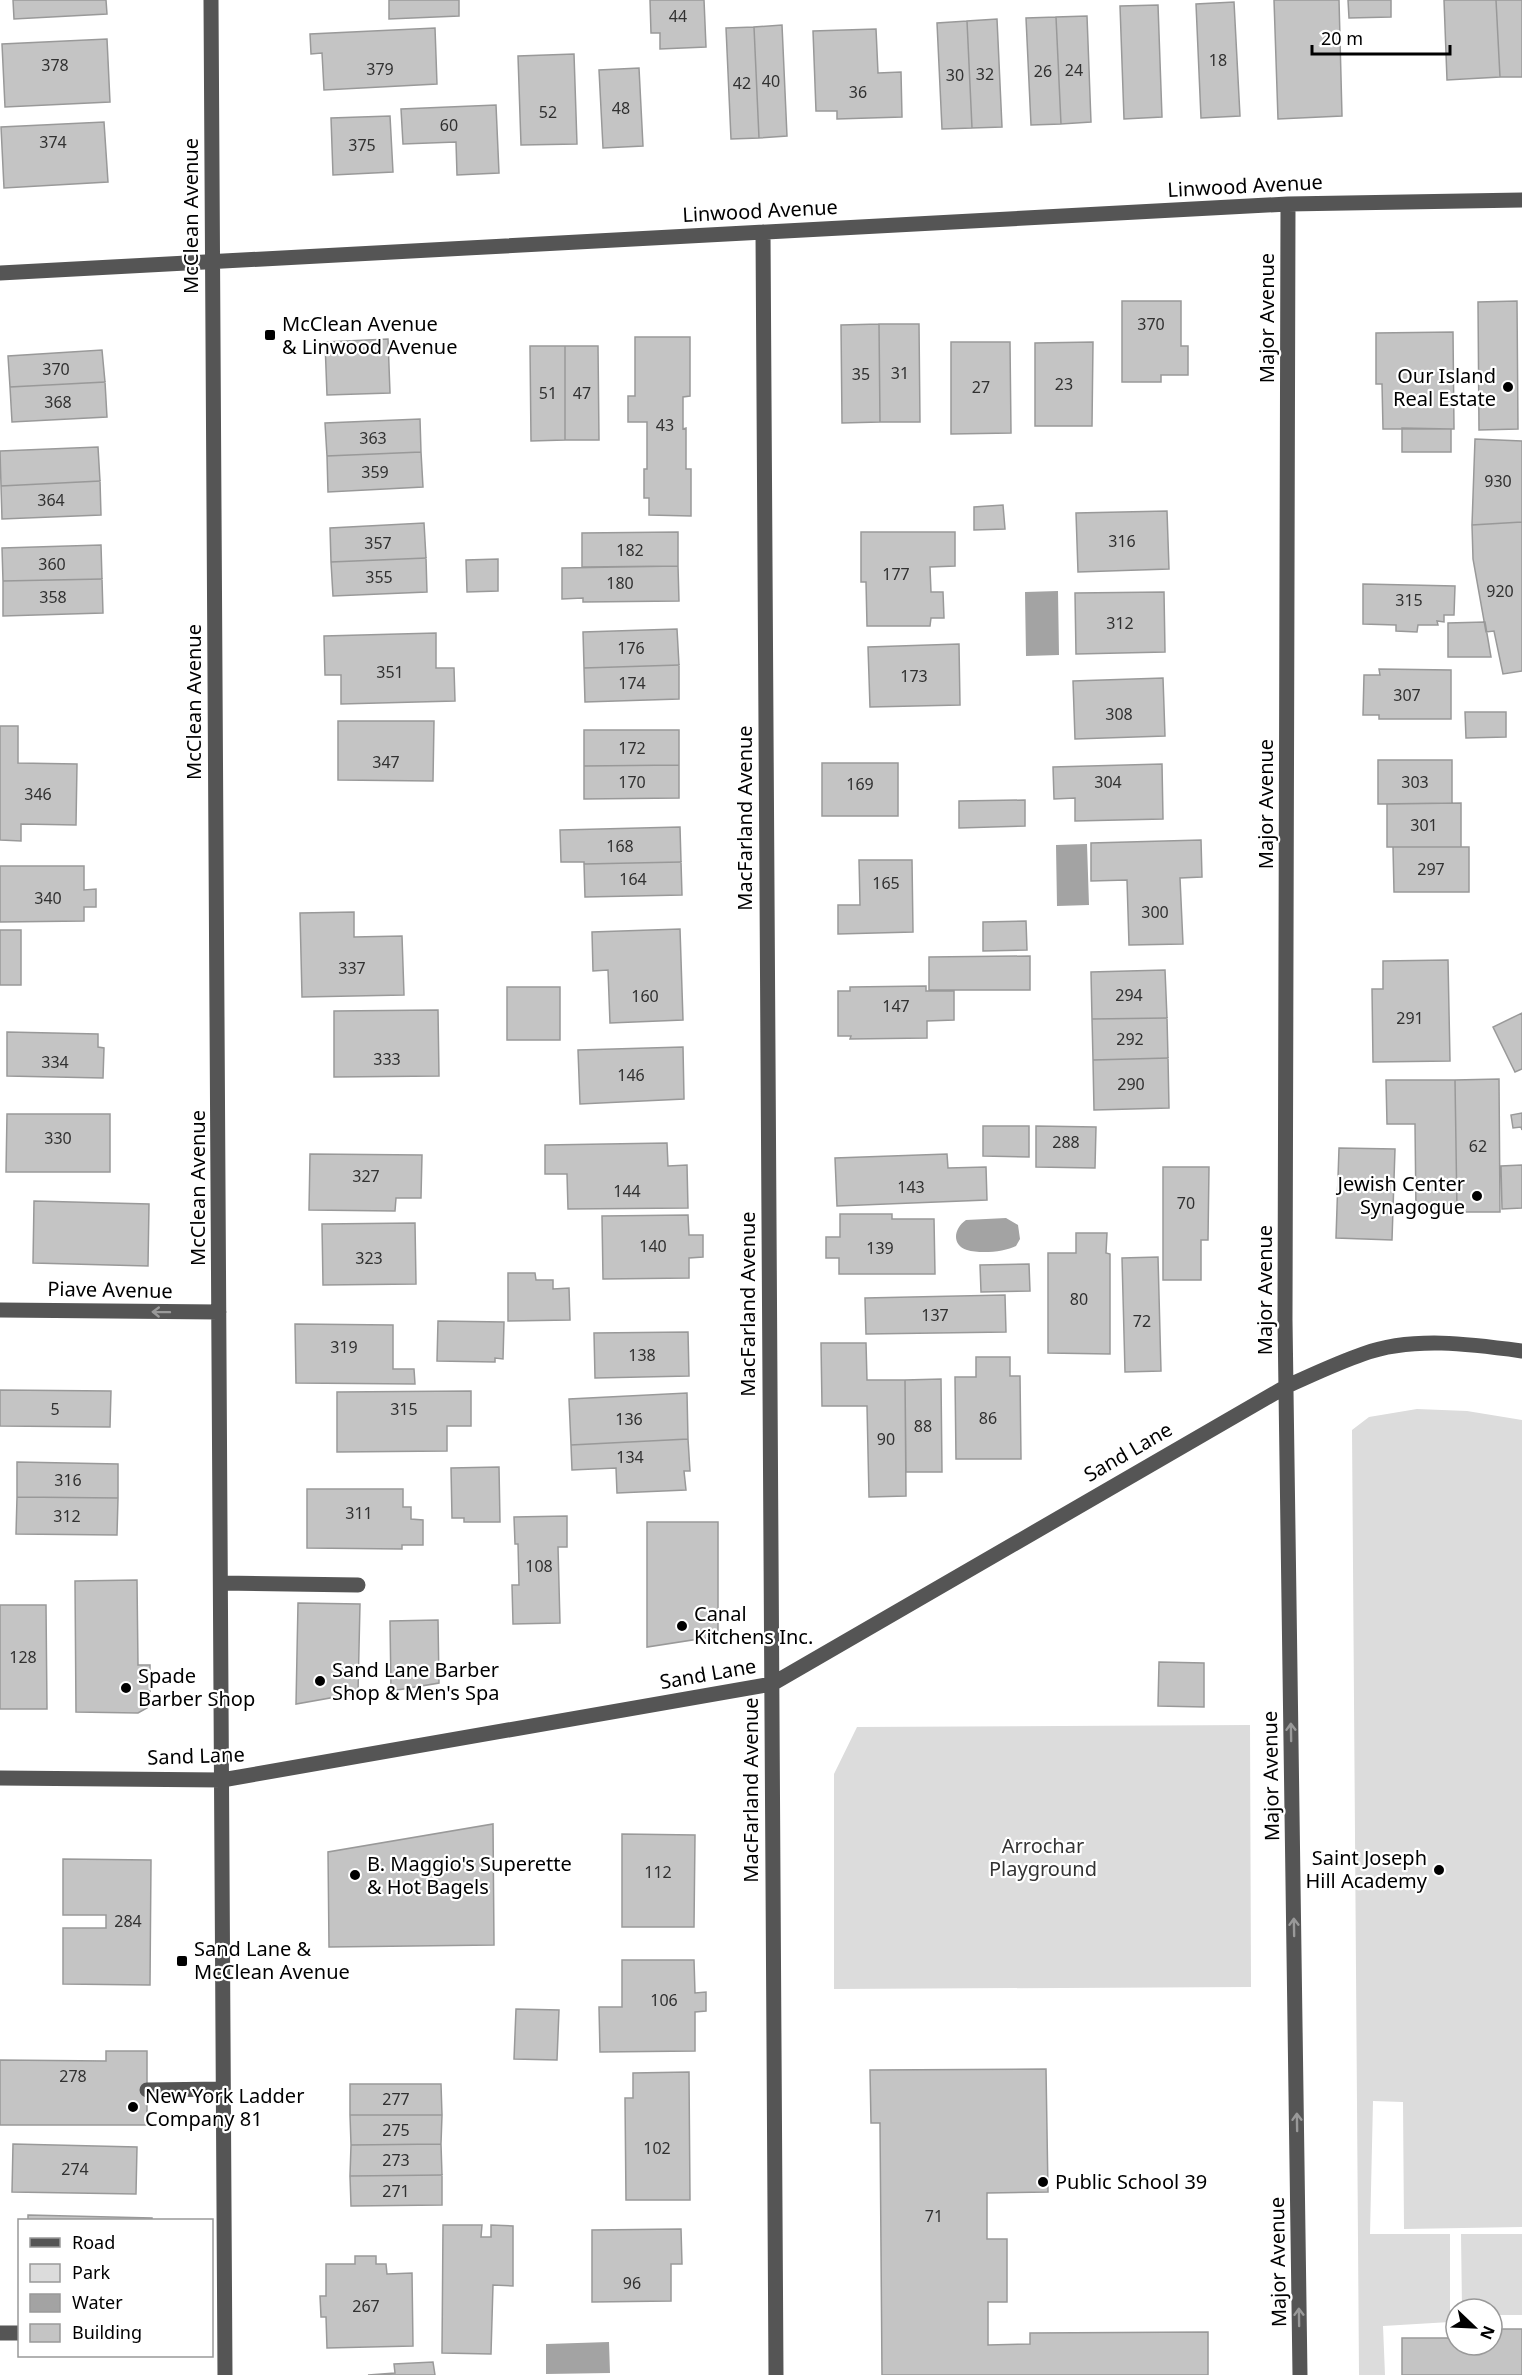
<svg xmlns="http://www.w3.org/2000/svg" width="1522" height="2375" viewBox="0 0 1522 2375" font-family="'Noto Sans',sans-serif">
<rect width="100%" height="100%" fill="#fff"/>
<!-- green -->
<path fill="#dcdcdc" d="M1417,1409L1467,1411L1522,1420V2227L1404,2229L1403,2102L1373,2101L1370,2234H1450V2322L1383,2326L1385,2375H1359L1352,1430L1369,1417Z
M1250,1725L1251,1987L834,1989V1774L857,1727Z
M1461,2234H1522V2315H1492V2309H1462Z"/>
<!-- water -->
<path fill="#a3a3a3" d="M1058,591L1059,655L1026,656L1025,592Z
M1087,844L1089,905L1057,906L1056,845Z
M1006,1218L1018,1225L1020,1239L1016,1246C1005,1252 980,1254 967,1250C951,1245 954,1228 966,1220Z
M609,2342L610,2373L546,2374V2344Z"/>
<!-- building -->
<path fill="#c4c4c4" stroke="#999" stroke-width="1.5" d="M13,0H106L107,14L14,19Z
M389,0H459V16L389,19Z
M650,0H704L706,47L660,49V33H651Z
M1274,0H1339L1342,116L1278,119Z
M1348,0H1391V17L1349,18Z
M1444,0H1496L1500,77L1447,80Z
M1496,0H1522V77H1500Z
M1234,2L1240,116L1201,118L1196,4Z
M1158,5L1162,117L1124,119L1120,6Z
M1087,16L1091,122L1061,124L1056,17Z
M1056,17L1061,124L1031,125L1026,18Z
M997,19L1002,127L972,128L967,21Z
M967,21L972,128L942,129L937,23Z
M782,25L787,136L759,138L754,27Z
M754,27L759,138L731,139L726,28Z
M435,28L437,84L324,90L322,53L311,54L310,34Z
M876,29L878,73L901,72L902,117L837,119V111H816L813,31Z
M107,39L110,102L5,107L2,44Z
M574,54L577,144L521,145L518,56Z
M639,68L643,146L603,148L599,70Z
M496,105L499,173L457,175L456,142L403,144L401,109Z
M390,116L393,172L333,175L331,118Z
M104,122L108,182L4,188L1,127Z
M1122,301H1181V346H1188V375H1161V382H1122Z
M1517,301L1518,429L1479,430L1478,302Z
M879,324H919L920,422H880Z
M879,324L880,422L842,423L841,325Z
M1453,332L1454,429H1383L1382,384H1376V333Z
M635,337H690V396L683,397V429L686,428V469H691V516L649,515V498H644V469H647V422H628V396H635Z
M388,339L390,393L327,395L325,342Z
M951,342H1010L1011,433L951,434Z
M1093,342L1092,426H1035V343Z
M530,346H565V440L531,441Z
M565,346H598L599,440H565Z
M102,350L105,382L10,387L8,356Z
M105,382L107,417L12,422L10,387Z
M420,419L421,452L327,456L325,423Z
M1402,428L1451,429V452H1402Z
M1475,439L1522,441V522L1472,525Z
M98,447L100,481L1,486L0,451Z
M421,452L423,487L328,492L327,456Z
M100,481L101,515L2,519L1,486Z
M1003,505L1005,529L974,530V507Z
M1167,511L1169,569L1078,572L1076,513Z
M1522,522V671L1503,674L1494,631L1486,632L1473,559L1472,525Z
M424,523L426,558L331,562L330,528Z
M678,532V566L582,567V533Z
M861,532H955V566L930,567L931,592H943L944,618H931L930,626H867L866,582H861Z
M101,545L102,579L3,581L2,548Z
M426,558L427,592L333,596L331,562Z
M498,559V591L467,592L466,560Z
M678,566L679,601L583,602V598L562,599V568Z
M102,579L103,613L3,616V581Z
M1363,584L1455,586L1454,615H1444V622L1437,621L1438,625H1418L1417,632L1396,631V625L1363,624Z
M1164,592L1165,652L1076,654L1075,593Z
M1485,622L1491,657H1448V623Z
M677,629L679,665L584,668L583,632Z
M436,633V668H454L455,701L341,704V675H325L324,636Z
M959,644L960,705L870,707L868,647Z
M679,665V699L585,702L584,668Z
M1379,669L1451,670V719H1379V715H1363L1364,675H1380Z
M1163,678L1165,736L1075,739L1073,681Z
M1465,712H1506V737L1466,738Z
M338,721H434L433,781L338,780Z
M0,726H18V763L77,764L76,825L21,824V841L0,840Z
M584,730H679V765L584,766Z
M1378,760H1452V803L1378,804Z
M822,763H898V816H822Z
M1162,764L1163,819L1075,821V798L1054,799L1053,767Z
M679,765V798L584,799V766Z
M1025,800V826L959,828V801Z
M1461,803V847H1387V804Z
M680,827L681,862L584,864V862H561L560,830Z
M1201,840L1202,877L1180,878L1183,944L1129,945L1127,880L1091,881V843Z
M1393,847H1469V892H1394Z
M859,860H912L913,932L838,934V905H860Z
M681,862L682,895L585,897L584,864Z
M0,866H84V890L96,889V907H84V921L0,922Z
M354,912V937L402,936L404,995L302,997L300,913Z
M1026,921L1027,950L983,951V922Z
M680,929L683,1020L610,1023L608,970L593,971L592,932Z
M0,930H21V985H0Z
M1030,956V990H929V957Z
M1448,960L1450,1061L1373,1062L1372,989H1383V961Z
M1165,970L1167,1018L1092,1019L1091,972Z
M926,986V991H954V1020L927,1021V1038L850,1039L851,1036H838V991H850V987Z
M507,987H560V1040H507Z
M438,1010L439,1076L334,1077V1011Z
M1522,1013V1069L1515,1072L1493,1027Z
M1167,1018L1168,1058L1093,1060L1092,1019Z
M7,1032L98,1034V1047L104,1048L103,1078L7,1076Z
M683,1047L684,1099L580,1104L578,1050Z
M1168,1058L1169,1108L1094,1110L1093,1060Z
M1499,1079L1500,1212H1457L1455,1080Z
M1386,1080H1455L1457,1212H1416L1415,1124H1387Z
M1522,1113V1130L1521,1127L1513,1128L1511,1115Z
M7,1114H110V1172H6Z
M983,1126H1029V1157L983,1156Z
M1036,1126L1096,1127L1095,1168L1036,1167Z
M667,1143L668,1166L687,1165L688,1208L568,1209L567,1174H545V1145Z
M1339,1148L1395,1149L1392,1240L1336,1238Z
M310,1154L422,1155L421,1198H396L395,1211L309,1210Z
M947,1154L948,1168L986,1167L987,1200L837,1206L835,1158Z
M1522,1165V1208L1502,1209L1501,1166Z
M1163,1167H1209L1208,1240H1201V1280H1163Z
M34,1201L149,1204L148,1266L33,1263Z
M840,1214H892V1219H934L935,1274H839V1258H826V1237H840Z
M688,1215L689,1235H703V1257L689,1258V1278L603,1279L602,1216Z
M415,1223L416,1284L323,1285L322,1224Z
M1076,1233H1107L1106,1253L1110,1254V1354L1048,1353V1253H1076Z
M1158,1257L1161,1371L1125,1372L1122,1258Z
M1029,1264L1030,1291L981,1292L980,1265Z
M508,1273H535L536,1280H553V1289L569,1288L570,1320L508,1321Z
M1005,1295L1006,1332L866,1334L865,1298Z
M438,1321L504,1322L503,1359L495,1358V1362L437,1361Z
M295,1324L393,1325V1369H414L415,1384L296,1383Z
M688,1332L689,1376L595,1378L594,1333Z
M821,1343H866L867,1380H905L906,1496L869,1497L867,1406H822Z
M976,1357H1010V1376H1020L1021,1459H956L955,1377H976Z
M941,1379L942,1472H906L905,1380Z
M0,1390L111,1391L110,1427L0,1426Z
M471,1391V1426H447V1451L337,1452V1392Z
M687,1393L688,1439L571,1445L569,1399Z
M688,1439L690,1471H684L686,1490L617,1493L616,1468L572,1470L571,1445Z
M17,1462L118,1464V1498L17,1497Z
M499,1467L500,1522H464V1518H452L451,1468Z
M307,1489H403V1507H411V1519L423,1520V1545H402V1549L307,1548Z
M17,1497L118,1498L117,1535L16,1534Z
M567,1516V1547H558L560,1623L513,1624L512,1585H519L518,1544H515L514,1517Z
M647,1522H718V1636L647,1647Z
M137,1580L138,1665H150V1702L147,1708L138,1713L76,1712L75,1581Z
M298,1603L360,1604L358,1693L296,1704Z
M0,1605H46L47,1709H0Z
M438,1620L439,1683L391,1691L390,1621Z
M1159,1662L1204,1663V1707L1158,1706Z
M493,1824L494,1945L329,1947L328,1852Z
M622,1834L695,1835L694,1927H622Z
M63,1859L151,1860L150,1985L63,1984V1928H106V1915H63Z
M622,1960H694L695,1993L706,1992V2011L695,2012V2051L600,2052L599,2007H622Z
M516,2009L559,2010L557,2060L514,2059Z
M106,2051H147V2125H0V2060L106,2061Z
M1046,2069L1048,2192L987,2193V2239H1007V2302H988V2345L1030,2344V2333L1208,2332V2375H882L880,2123H871L870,2070Z
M689,2072L690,2200H626L625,2098H633V2073Z
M350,2084H441L442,2115H350Z
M350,2115H442L441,2144L351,2145Z
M13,2144L137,2147L136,2194L12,2192Z
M441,2144L442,2175L350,2176L351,2145Z
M442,2175V2205L351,2206L350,2176Z
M28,2215L152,2218V2220H28Z
M443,2225H482L481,2237H491V2225L513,2226V2286L493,2285L491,2354L442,2353Z
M681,2229L682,2264H671V2301L592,2302V2230Z
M355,2256H376V2264H386L387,2274L412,2273L413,2346L327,2348L326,2317H321L320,2296H326V2264H355Z
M1492,2329H1522V2375H1402V2338H1456V2345H1492Z
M433,2362L435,2375H368L395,2373L394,2364Z"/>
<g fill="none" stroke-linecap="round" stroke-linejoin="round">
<!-- minor -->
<path stroke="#555" stroke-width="15" d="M211,0L225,2375
M1288,204L1285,1320L1300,2375
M763,232L776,2375
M0,273L1288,204L1522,200
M0,1310L219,1312
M221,1583L358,1585
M0,1778L222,1780L772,1684L1287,1386C1312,1375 1337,1363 1363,1354C1412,1336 1471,1344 1522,1351
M147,2090L223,2089
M0,2333H20"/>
</g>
<!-- one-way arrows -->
<defs><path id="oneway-shaft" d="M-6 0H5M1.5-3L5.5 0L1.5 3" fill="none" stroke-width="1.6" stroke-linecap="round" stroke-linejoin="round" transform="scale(1.5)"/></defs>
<g stroke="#999">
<use href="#oneway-shaft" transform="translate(161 1312) rotate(-179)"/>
<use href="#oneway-shaft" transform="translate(1291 1732) rotate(-91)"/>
<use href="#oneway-shaft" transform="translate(1294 1927) rotate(-91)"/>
<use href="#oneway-shaft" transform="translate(1297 2122) rotate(-91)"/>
<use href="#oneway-shaft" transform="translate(1299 2317) rotate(-91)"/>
</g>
<!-- markers -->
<g fill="#000" stroke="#fff" stroke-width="2">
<rect x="264" y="329" width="12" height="12" rx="3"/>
<circle cx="1508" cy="387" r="6"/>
<circle cx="1477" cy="1196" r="6"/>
<circle cx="682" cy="1626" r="6"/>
<circle cx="320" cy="1681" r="6"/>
<circle cx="126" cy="1688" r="6"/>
<circle cx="1439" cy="1870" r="6"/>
<circle cx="355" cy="1875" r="6"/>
<rect x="176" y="1955" width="12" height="12" rx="3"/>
<circle cx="133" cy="2107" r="6"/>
<circle cx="1043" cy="2182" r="6"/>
</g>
<g text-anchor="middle" stroke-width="4.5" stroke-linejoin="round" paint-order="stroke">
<!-- number labels -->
<g font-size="16" fill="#313131">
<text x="678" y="22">44</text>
<text x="1218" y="66">18</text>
<text x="55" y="71">378</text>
<text x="380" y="75">379</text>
<text x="1074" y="76">24</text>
<text x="1043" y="77">26</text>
<text x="985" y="80">32</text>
<text x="955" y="81">30</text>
<text x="771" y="87">40</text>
<text x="742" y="89">42</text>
<text x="858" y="98">36</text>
<text x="621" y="114">48</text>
<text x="548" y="118">52</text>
<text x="449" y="131">60</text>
<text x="53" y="148">374</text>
<text x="362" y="151">375</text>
<text x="1151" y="330">370</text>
<text x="56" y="375">370</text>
<text x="900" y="379">31</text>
<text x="861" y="380">35</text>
<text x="1064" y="390">23</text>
<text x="981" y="393">27</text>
<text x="548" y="399">51</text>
<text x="582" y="399">47</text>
<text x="58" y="408">368</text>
<text x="665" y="431">43</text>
<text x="373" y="444">363</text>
<text x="375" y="478">359</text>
<text x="1498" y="487">930</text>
<text x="51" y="506">364</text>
<text x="1122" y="547">316</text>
<text x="378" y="549">357</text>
<text x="630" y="556">182</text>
<text x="52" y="570">360</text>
<text x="896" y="580">177</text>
<text x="379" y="583">355</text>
<text x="620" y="589">180</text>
<text x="1500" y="597">920</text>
<text x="53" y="603">358</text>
<text x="1409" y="606">315</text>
<text x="1120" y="629">312</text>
<text x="631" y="654">176</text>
<text x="390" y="678">351</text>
<text x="914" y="682">173</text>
<text x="632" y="689">174</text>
<text x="1407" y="701">307</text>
<text x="1119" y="720">308</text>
<text x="632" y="754">172</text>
<text x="386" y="768">347</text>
<text x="632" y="788">170</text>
<text x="1108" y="788">304</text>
<text x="1415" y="788">303</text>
<text x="860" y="790">169</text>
<text x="38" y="800">346</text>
<text x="1424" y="831">301</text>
<text x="620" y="852">168</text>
<text x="1431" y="875">297</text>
<text x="633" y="885">164</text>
<text x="886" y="889">165</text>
<text x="48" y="904">340</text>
<text x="1155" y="918">300</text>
<text x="352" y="974">337</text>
<text x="1129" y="1001">294</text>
<text x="645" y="1002">160</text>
<text x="896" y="1012">147</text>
<text x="1410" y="1024">291</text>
<text x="1130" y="1045">292</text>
<text x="387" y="1065">333</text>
<text x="55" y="1068">334</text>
<text x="631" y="1081">146</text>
<text x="1131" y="1090">290</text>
<text x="58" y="1144">330</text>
<text x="1066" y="1148">288</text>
<text x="1478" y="1152">62</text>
<text x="366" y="1182">327</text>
<text x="911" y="1193">143</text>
<text x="627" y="1197">144</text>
<text x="1186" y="1209">70</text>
<text x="653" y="1252">140</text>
<text x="880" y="1254">139</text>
<text x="369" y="1264">323</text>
<text x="1079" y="1305">80</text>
<text x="935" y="1321">137</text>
<text x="1142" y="1327">72</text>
<text x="344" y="1353">319</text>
<text x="642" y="1361">138</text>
<text x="55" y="1415">5</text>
<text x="404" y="1415">315</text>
<text x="988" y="1424">86</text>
<text x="629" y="1425">136</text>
<text x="923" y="1432">88</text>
<text x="886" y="1445">90</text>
<text x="630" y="1463">134</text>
<text x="68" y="1486">316</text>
<text x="359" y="1519">311</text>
<text x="67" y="1522">312</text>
<text x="539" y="1572">108</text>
<text x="23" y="1663">128</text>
<text x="658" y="1878">112</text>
<text x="128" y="1927">284</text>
<text x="664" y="2006">106</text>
<text x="73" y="2082">278</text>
<text x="396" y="2105">277</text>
<text x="396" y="2136">275</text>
<text x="657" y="2154">102</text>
<text x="396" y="2166">273</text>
<text x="75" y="2175">274</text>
<text x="396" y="2197">271</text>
<text x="934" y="2222">71</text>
<text x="632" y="2289">96</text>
<text x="366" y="2312">267</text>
</g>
<!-- street labels -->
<g font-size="20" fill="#000" stroke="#fff">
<text transform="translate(1245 186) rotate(-3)" y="7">Linwood Avenue</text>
<text transform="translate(760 211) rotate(-3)" y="7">Linwood Avenue</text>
<text transform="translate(191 216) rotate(-90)" y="7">McClean Avenue</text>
<text transform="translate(1267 318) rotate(-90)" y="7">Major Avenue</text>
<text transform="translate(194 702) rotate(-90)" y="7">McClean Avenue</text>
<text transform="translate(1266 804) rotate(-90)" y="7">Major Avenue</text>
<text transform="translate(745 818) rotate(-90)" y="7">MacFarland Avenue</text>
<text transform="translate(198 1188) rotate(-90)" y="7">McClean Avenue</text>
<text transform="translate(110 1290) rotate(1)" y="7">Piave Avenue</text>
<text transform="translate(1265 1290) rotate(-90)" y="7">Major Avenue</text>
<text transform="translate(748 1304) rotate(-90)" y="7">MacFarland Avenue</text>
<text transform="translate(1128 1452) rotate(-30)" y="7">Sand Lane</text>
<text transform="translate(708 1674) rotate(-10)" y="7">Sand Lane</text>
<text transform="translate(196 1756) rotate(-2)" y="7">Sand Lane</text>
<text transform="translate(1271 1776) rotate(-91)" y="7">Major Avenue</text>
<text transform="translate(751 1790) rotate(-90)" y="7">MacFarland Avenue</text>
<text transform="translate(1278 2262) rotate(-91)" y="7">Major Avenue</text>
</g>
<!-- poi labels -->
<g font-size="20" fill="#000" stroke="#fff" text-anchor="start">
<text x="282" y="331">McClean Avenue<tspan x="282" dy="23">&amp; Linwood Avenue</tspan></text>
<text x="1496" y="383" text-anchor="end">Our Island<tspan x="1496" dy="23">Real Estate</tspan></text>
<text x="1465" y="1191" text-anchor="end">Jewish Center<tspan x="1465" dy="23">Synagogue</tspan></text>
<text x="694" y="1621">Canal<tspan x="694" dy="23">Kitchens Inc.</tspan></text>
<text x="332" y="1677">Sand Lane Barber<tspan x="332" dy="23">Shop &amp; Men's Spa</tspan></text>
<text x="138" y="1683">Spade<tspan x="138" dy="23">Barber Shop</tspan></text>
<text x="1427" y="1865" text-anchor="end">Saint Joseph<tspan x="1427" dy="23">Hill Academy</tspan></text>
<text x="367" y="1871">B. Maggio's Superette<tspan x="367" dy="23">&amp; Hot Bagels</tspan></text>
<text x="194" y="1956">Sand Lane &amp;<tspan x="194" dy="23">McClean Avenue</tspan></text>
<text x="145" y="2103">New York Ladder<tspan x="145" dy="23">Company 81</tspan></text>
<text x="1055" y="2189">Public School 39</text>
</g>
<!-- park labels -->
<g font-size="20" fill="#333" stroke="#fff">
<text x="1043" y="1853">Arrochar<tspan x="1043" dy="23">Playground</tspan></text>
</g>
</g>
<!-- legend -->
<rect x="18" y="2219" width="195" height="138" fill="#ffffff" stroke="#999999" stroke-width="1.5"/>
<rect x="30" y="2238" width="30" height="9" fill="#555555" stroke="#999999" stroke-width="1.5"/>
<text x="72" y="2249" font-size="18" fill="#000000">Road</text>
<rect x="30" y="2264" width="30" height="18" fill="#dcdcdc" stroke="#999999" stroke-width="1.5"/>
<text x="72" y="2279" font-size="18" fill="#000000">Park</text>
<rect x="30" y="2294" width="30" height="18" fill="#a3a3a3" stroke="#999999" stroke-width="1.5"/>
<text x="72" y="2309" font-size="18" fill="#000000">Water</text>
<rect x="30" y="2324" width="30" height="18" fill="#c4c4c4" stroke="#999999" stroke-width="1.5"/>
<text x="72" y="2339" font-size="18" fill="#000000">Building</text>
<!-- north arrow -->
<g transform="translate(1474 2327) rotate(113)"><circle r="28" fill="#ffffff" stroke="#999999" stroke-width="1.5"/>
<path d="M0-4.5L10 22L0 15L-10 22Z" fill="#000000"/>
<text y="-9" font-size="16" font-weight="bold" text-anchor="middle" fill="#000000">N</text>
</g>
<!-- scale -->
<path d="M1312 45v9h138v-9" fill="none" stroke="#000000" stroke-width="3"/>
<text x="1321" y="45" font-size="18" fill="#000000" stroke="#ffffff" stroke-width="4.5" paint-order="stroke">20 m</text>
</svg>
